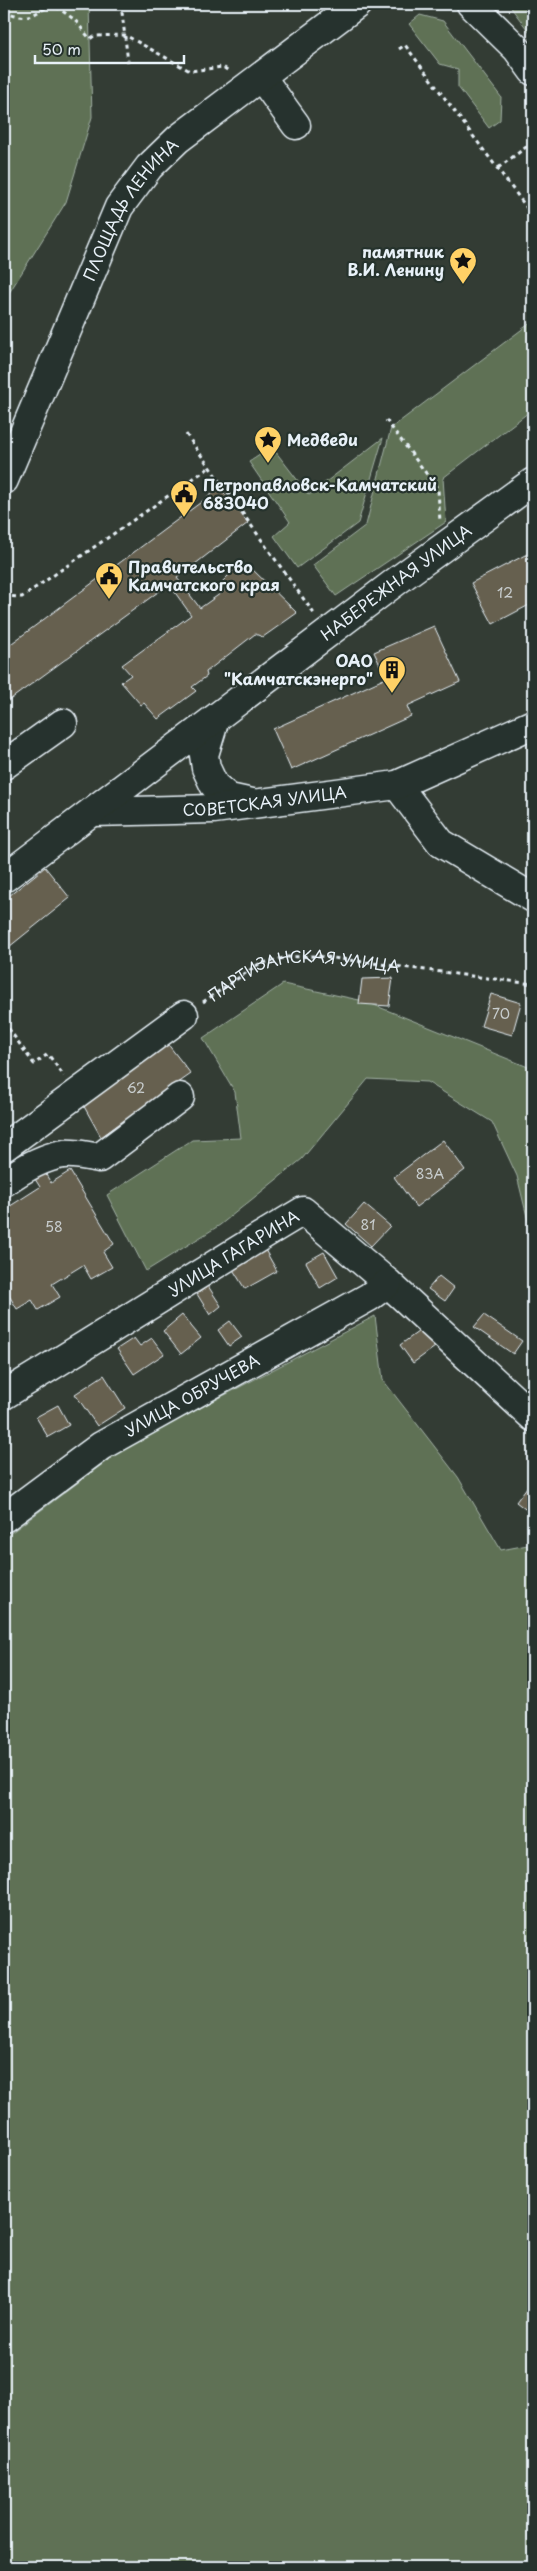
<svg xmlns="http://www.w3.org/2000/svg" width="537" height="2571" viewBox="0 0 537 2571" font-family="'Playpen Sans',sans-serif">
<rect width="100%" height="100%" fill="#333c34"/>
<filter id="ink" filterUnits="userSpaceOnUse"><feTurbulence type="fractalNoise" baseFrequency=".02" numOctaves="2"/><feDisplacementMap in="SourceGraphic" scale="10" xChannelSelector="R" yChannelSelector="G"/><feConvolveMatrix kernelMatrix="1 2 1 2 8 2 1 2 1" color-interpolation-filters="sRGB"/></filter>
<g filter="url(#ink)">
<!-- green -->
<path fill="#5e7154" stroke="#a3b1a6" d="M4,4H89L92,117L66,202L4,301Z
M510,4H533V37L512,9Z
M420,15L443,21L501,97L500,120L489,128L458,87V69L440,64L409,24Z
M533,321V409L443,478L446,522L336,596L313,565L366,525L391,428Z
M383,438L358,523L297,568L274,536L290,522L249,462L272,447L309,495Z
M283,984L364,1001L533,1069V1241L517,1176L492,1122L427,1082L368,1079L302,1159L220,1225L146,1271L107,1195L192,1140L241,1138L235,1092L203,1038Z
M375,1316L383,1380L458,1477L501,1550L533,1544V2567H4V1538L124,1448Z"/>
<!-- building -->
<path fill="#66604f" stroke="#e8f1f8" d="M220,488L248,523L177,578L200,608L224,591L223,581L233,571L249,566L297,613L263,637L255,634L206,672L207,676L192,687L196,691L158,719L144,703L141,705L121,682L131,675L122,665L191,615L169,584L4,704V649Z
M533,551V603L493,624L471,583Z
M434,626L460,682L407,706L411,716L291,770L273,729L386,678L374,652Z
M45,867L70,898L4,951V900Z
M393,978L389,1006L359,1004L362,979Z
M491,994L521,1003L512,1035L481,1026Z
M167,1043L191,1074L101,1137L81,1101Z
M443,1140L465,1170L416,1207L394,1177Z
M40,1165L51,1183L70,1171L114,1244L103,1252L112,1267L91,1279L83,1265L52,1284L60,1297L38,1310L32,1300L17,1309L4,1287V1210L40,1187L30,1171Z
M364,1204L390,1226L371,1246L346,1224Z
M264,1248L277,1271L245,1289L232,1268Z
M324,1252L338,1277L320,1288L306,1262Z
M439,1276L454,1288L445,1301L428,1289Z
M208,1286L221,1306L210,1315L197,1294Z
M182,1315L201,1338L181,1354L163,1331Z
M484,1315L522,1341L513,1354L474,1327Z
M230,1321L242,1337L229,1346L218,1330Z
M422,1329L435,1347L413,1363L400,1345Z
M134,1338L140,1346L152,1338L164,1354L134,1374L117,1349Z
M104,1375L125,1408L97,1426L75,1394Z
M58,1405L69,1425L48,1437L36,1417Z
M533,1479V1515L516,1502Z"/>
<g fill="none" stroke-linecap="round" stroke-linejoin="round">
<defs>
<g id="minor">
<path d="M262,78L296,125"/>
<path d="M215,719L204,755L206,768L214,785L229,798L252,803"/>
<path d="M4,765L63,723"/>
<path d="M397,785L441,843L533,898"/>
<path id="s2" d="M93,812L214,809L397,785L533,724"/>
<path d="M4,1147L184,1015"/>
<path d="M4,1182C21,1170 42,1157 64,1154C75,1153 88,1156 99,1158L180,1097"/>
<path id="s3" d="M4,1395C104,1335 202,1271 303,1211L388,1283L533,1417"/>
<path id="s4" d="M4,1518L101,1446L369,1297L388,1283"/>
</g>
<g id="major">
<path d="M471,4L517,49L533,71"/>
<path id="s5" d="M4,480L119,207L149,167L178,139L357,4"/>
<path id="s6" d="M4,878L398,580L533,482"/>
</g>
</defs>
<!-- minor casing -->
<use href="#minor" stroke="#e8f1f8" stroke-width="31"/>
<!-- major casing -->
<use href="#major" stroke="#e8f1f8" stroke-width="31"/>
<!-- path -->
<g stroke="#e8f1f8" stroke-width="3" stroke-dasharray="4 4" stroke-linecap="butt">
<path d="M121,4L128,62"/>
<path d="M4,11C34,23 29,13 54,5L75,20L90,39L94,36L125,35L190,71L223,67L230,72"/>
<path d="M399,49L405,45L533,216"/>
<path d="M498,168L533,142"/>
<path d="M386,420L438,489L440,522"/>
<path d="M186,434L315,615"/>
<path d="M4,596L22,597L210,467"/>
<path id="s1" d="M203,1002L259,964L288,957L318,956L533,984"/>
<path d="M4,1022L34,1064L48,1054L64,1076"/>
</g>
<!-- minor -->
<use href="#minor" stroke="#26332d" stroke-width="28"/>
<!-- major -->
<use href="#major" stroke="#26332d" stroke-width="28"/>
</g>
</g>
<!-- icons -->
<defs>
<symbol id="sight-pin" viewBox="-11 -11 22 30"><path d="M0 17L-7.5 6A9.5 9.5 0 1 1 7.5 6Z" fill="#ffd166" stroke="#26332d"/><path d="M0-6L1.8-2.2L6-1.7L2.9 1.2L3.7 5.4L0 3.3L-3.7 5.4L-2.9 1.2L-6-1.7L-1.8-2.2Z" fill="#111"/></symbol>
<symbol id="civic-pin" viewBox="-11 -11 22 30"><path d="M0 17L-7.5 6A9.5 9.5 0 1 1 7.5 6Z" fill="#ffd166" stroke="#26332d"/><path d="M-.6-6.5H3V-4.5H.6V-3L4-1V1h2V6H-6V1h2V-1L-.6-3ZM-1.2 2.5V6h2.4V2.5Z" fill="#111"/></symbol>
<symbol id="building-pin" viewBox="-11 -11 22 30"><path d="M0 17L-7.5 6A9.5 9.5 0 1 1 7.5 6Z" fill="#ffd166" stroke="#26332d"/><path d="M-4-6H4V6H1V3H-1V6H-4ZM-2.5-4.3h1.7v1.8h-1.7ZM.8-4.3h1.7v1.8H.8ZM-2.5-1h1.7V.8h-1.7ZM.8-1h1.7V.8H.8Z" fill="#111"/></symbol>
</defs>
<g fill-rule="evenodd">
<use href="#sight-pin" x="447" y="245" width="32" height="43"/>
<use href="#sight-pin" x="252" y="424" width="32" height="43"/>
<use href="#civic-pin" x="168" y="478" width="32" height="43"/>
<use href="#civic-pin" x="93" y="560" width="32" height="43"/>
<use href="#building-pin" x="376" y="654" width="32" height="43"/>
</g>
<g text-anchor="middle" stroke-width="4.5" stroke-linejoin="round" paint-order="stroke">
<!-- number labels -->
<g font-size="14" fill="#c8cdce">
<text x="505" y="598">12</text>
<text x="501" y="1019">70</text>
<text x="136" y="1093">62</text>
<text x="430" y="1179">83А</text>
<text x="368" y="1230">81</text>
<text x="54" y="1232">58</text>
</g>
<!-- street labels -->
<g font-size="16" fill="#e8f1f8" stroke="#26332d">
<text dy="6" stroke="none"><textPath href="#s5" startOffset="300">ПЛОЩАДЬ ЛЕНИНА</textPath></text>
<text dy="6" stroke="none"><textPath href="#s6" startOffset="491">НАБЕРЕЖНАЯ УЛИЦА</textPath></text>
<text dy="6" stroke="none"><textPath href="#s2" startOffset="172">СОВЕТСКАЯ УЛИЦА</textPath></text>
<text dy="6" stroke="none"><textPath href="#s1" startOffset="109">ПАРТИЗАНСКАЯ УЛИЦА</textPath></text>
<text dy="6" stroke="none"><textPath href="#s3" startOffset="270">УЛИЦА ГАГАРИНА</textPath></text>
<text dy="6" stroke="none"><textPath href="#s4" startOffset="225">УЛИЦА ОБРУЧЕВА</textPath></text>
</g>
<!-- poi labels -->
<g font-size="16" font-weight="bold" fill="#e8f1f8" stroke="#26332d" text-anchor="start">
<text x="444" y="258" text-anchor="end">памятник<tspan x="444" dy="18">В.И. Ленину</tspan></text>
<text x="287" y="446">Медведи</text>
<text x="203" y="491">Петропавловск-Камчатский<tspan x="203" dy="18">683040</tspan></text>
<text x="128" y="573">Правительство<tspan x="128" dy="18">Камчатского края</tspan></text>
<text x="373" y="667" text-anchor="end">ОАО<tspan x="373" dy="18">"Камчатскэнерго"</tspan></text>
</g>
</g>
<!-- margin -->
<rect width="537" height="2571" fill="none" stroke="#26332d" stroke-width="20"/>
<rect x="10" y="10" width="517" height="2551" fill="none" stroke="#e8f1f8" stroke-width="2" filter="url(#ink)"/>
<!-- scale -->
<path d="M35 55v8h149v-8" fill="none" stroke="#e8f1f8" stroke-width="2.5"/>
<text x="42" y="55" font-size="15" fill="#e8f1f8" stroke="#26332d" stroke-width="4" paint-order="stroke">50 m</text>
</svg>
